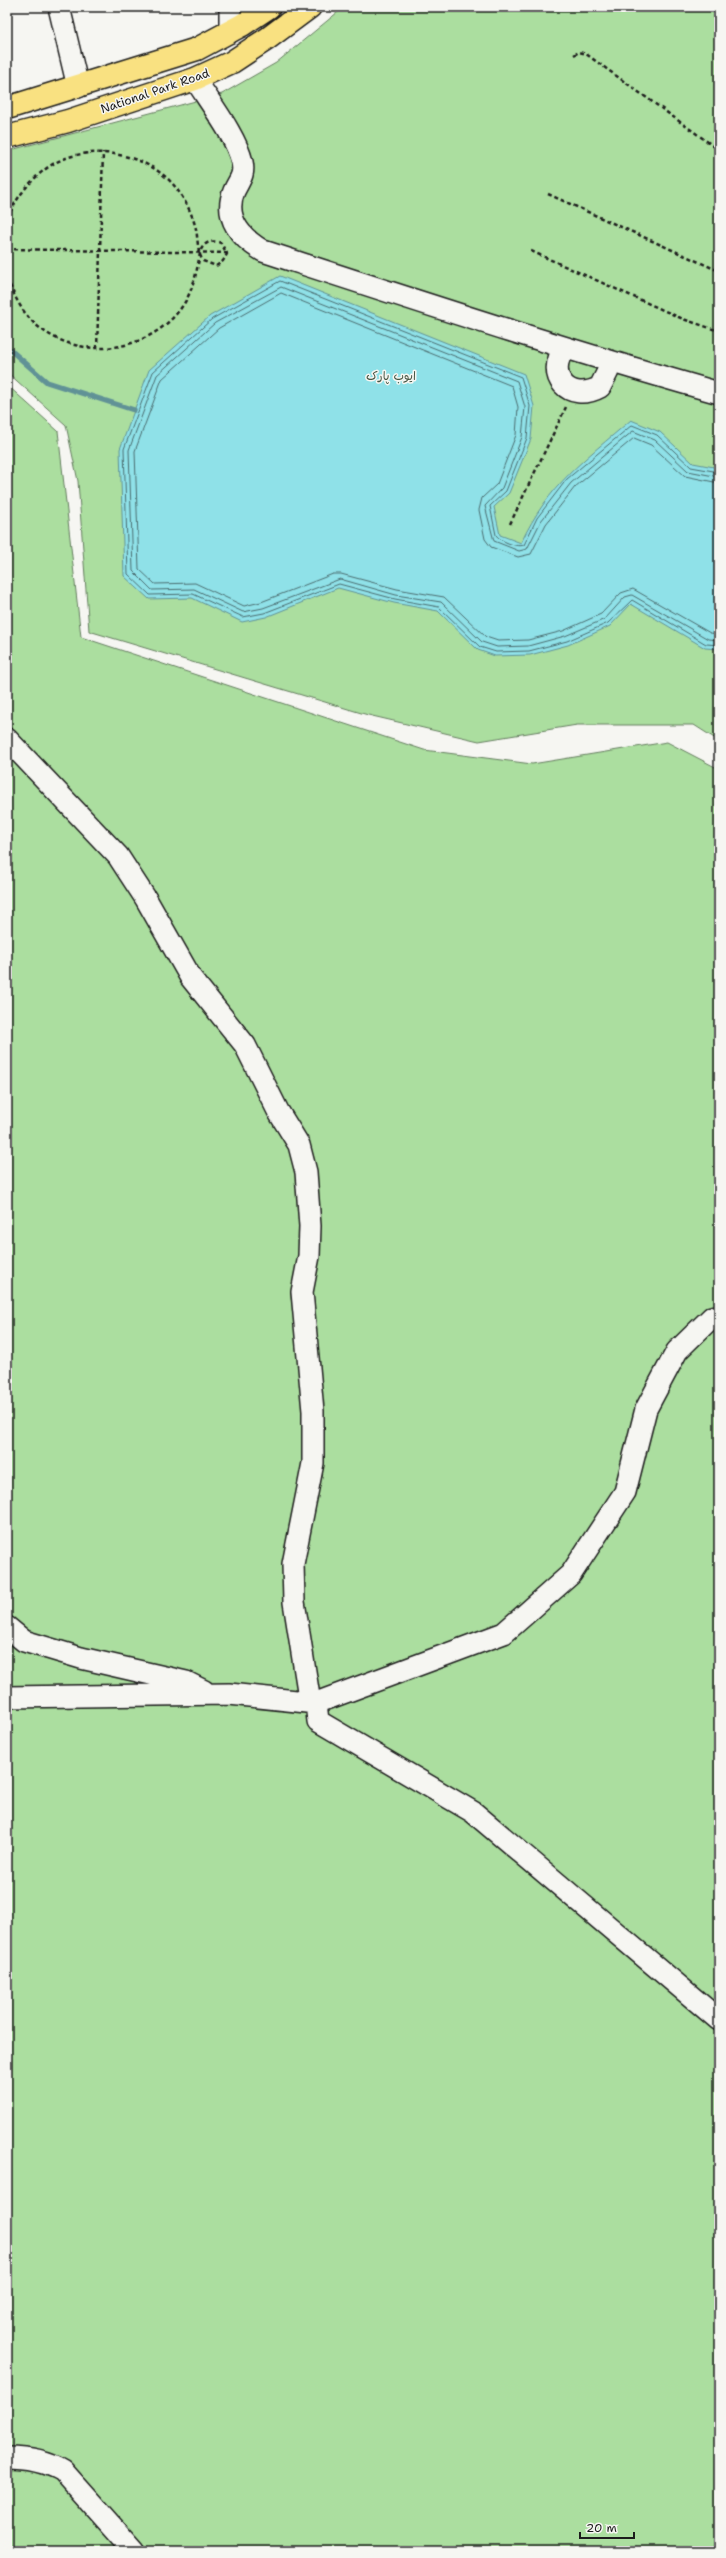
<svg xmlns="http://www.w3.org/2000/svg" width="726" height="2558" viewBox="0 0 726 2558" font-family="'Shantell Sans','Playpen Sans Arabic',sans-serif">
<rect width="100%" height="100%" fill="#f6f6f2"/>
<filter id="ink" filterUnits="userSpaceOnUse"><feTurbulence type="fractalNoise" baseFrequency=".025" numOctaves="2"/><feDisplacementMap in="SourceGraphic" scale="8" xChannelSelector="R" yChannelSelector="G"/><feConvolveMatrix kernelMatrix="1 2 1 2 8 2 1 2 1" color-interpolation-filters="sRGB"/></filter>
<g filter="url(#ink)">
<!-- green -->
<path fill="#abde9f" stroke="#647d5e" d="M344,7H719V741L694,725H577L479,741L368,715L89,631L78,481L66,425L7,372V151L222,94L276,63Z
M7,385L58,431L81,637L424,750L532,764L667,742L719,769V2551H7Z"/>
<!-- water -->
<path fill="#8fe1e8" stroke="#619296" d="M280,276L524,374L534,406L531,439L509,493L494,507L500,535L521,543C548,485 584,460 631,420L660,432L693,463L719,468V649L705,648L631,604L610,626L568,645L530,655L495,656L478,650L438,611L394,603L338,588L266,617L242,622L192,598L149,599L124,576L120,449L149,370L210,316Z"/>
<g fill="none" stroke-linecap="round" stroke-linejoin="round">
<!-- shore -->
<path stroke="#4a6b6e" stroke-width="1" d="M719,472L691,467L657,435L632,425L567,479L537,518L524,545C517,548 500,541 496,535L490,506L506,491L527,438L530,406L521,377L280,281L212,319L153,372L124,449L128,574L150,595L193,594L243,617L264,613L339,584L395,599L439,607L480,647L496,652L529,651L567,641L608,623L632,600L706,644L719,645
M719,477L688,471L655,440L633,431L571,483L541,521L527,549L519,551L494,541L485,506L502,488L522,437L525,407L517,381L281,287L215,323L157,375L129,450L133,571L152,590L194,589L243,612L263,608L340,579L396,595L441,602L482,642L497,647L528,646L565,636L605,619L625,597L632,595L708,639L719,640
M719,483L685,476L651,445L634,438L575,487L546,524L531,554L518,557L491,547L485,539L479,510L482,498L497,484L516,435L518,407L512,386L281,293L219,328L162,379L135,451L139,569L155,584L195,583L244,606L261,602L333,574H341L397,589L444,597L486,637L498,641L528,640L563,631L601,614L621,593L633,589L710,633L719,634"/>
<!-- stream -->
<path stroke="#619296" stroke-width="5.5" d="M7,347L47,382L134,410"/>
<defs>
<path id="minor" d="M59,7L78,87
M230,32V7
M195,79C210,103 236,136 242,162C245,175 239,180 234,191C223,218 241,238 263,251C414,300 566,350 719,393
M565,348C544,375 569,404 600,387L608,371V361
M7,739L118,856L146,899L191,978L245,1045L278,1111L299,1145L306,1172L310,1226L309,1256L302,1292L313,1411V1463L293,1564L294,1602L310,1703
M7,1627L24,1641L81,1658L186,1682L204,1691
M7,1697L229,1694L316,1703L504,1633L571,1574L625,1492L646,1409L677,1351L712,1317L719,1316
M316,1703L318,1721L473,1812L719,2020
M7,2458C27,2458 46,2461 63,2471L134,2551"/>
<path id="major" d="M7,108L197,49L242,25L269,7
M7,137L68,121L195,79L232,62L267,39L310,7"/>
</defs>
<!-- minor casing -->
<use href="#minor" stroke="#1c1c1c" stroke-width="24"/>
<!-- major casing -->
<use href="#major" stroke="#1c1c1c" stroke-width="25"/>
<!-- path -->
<path stroke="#1c1c1c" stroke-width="2.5" stroke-dasharray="4 3" stroke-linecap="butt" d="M574,55L579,52L586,54L719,150
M548,194L719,271
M7,219C15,200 27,184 43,171C79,141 141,150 172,183C183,196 192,212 196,229C198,239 197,252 203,261L216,266L223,261L227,254L221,243C212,239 202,243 200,253C197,270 194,287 185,302C152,356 71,364 29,318C19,306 13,293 7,278
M7,249L228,253
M531,251L683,319L719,331
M97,349L103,152
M510,524L566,407"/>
<!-- minor -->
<use href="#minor" stroke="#f6f6f2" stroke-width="21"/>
<!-- major -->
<use href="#major" stroke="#f9e181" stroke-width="22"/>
</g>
</g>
<g text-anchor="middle" stroke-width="3" stroke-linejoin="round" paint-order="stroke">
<!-- street labels -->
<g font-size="12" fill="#1c1c1c" stroke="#f6f6f2">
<text transform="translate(155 91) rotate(-19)" y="4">National Park Road</text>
</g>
<!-- park labels -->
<g font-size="12" fill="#475643" stroke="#f6f6f2">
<text x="391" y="380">ایوب پارک</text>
</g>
</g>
<!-- margin -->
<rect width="726" height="2558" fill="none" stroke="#f6f6f2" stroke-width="24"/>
<rect x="12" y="12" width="702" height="2534" fill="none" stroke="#1c1c1c" stroke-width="1.5" filter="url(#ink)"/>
<!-- scale -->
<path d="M580 2532v6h54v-6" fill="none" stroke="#1c1c1c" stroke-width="2"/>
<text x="586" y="2532" font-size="12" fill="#1c1c1c" stroke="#f6f6f2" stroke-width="3" paint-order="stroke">20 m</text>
</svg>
